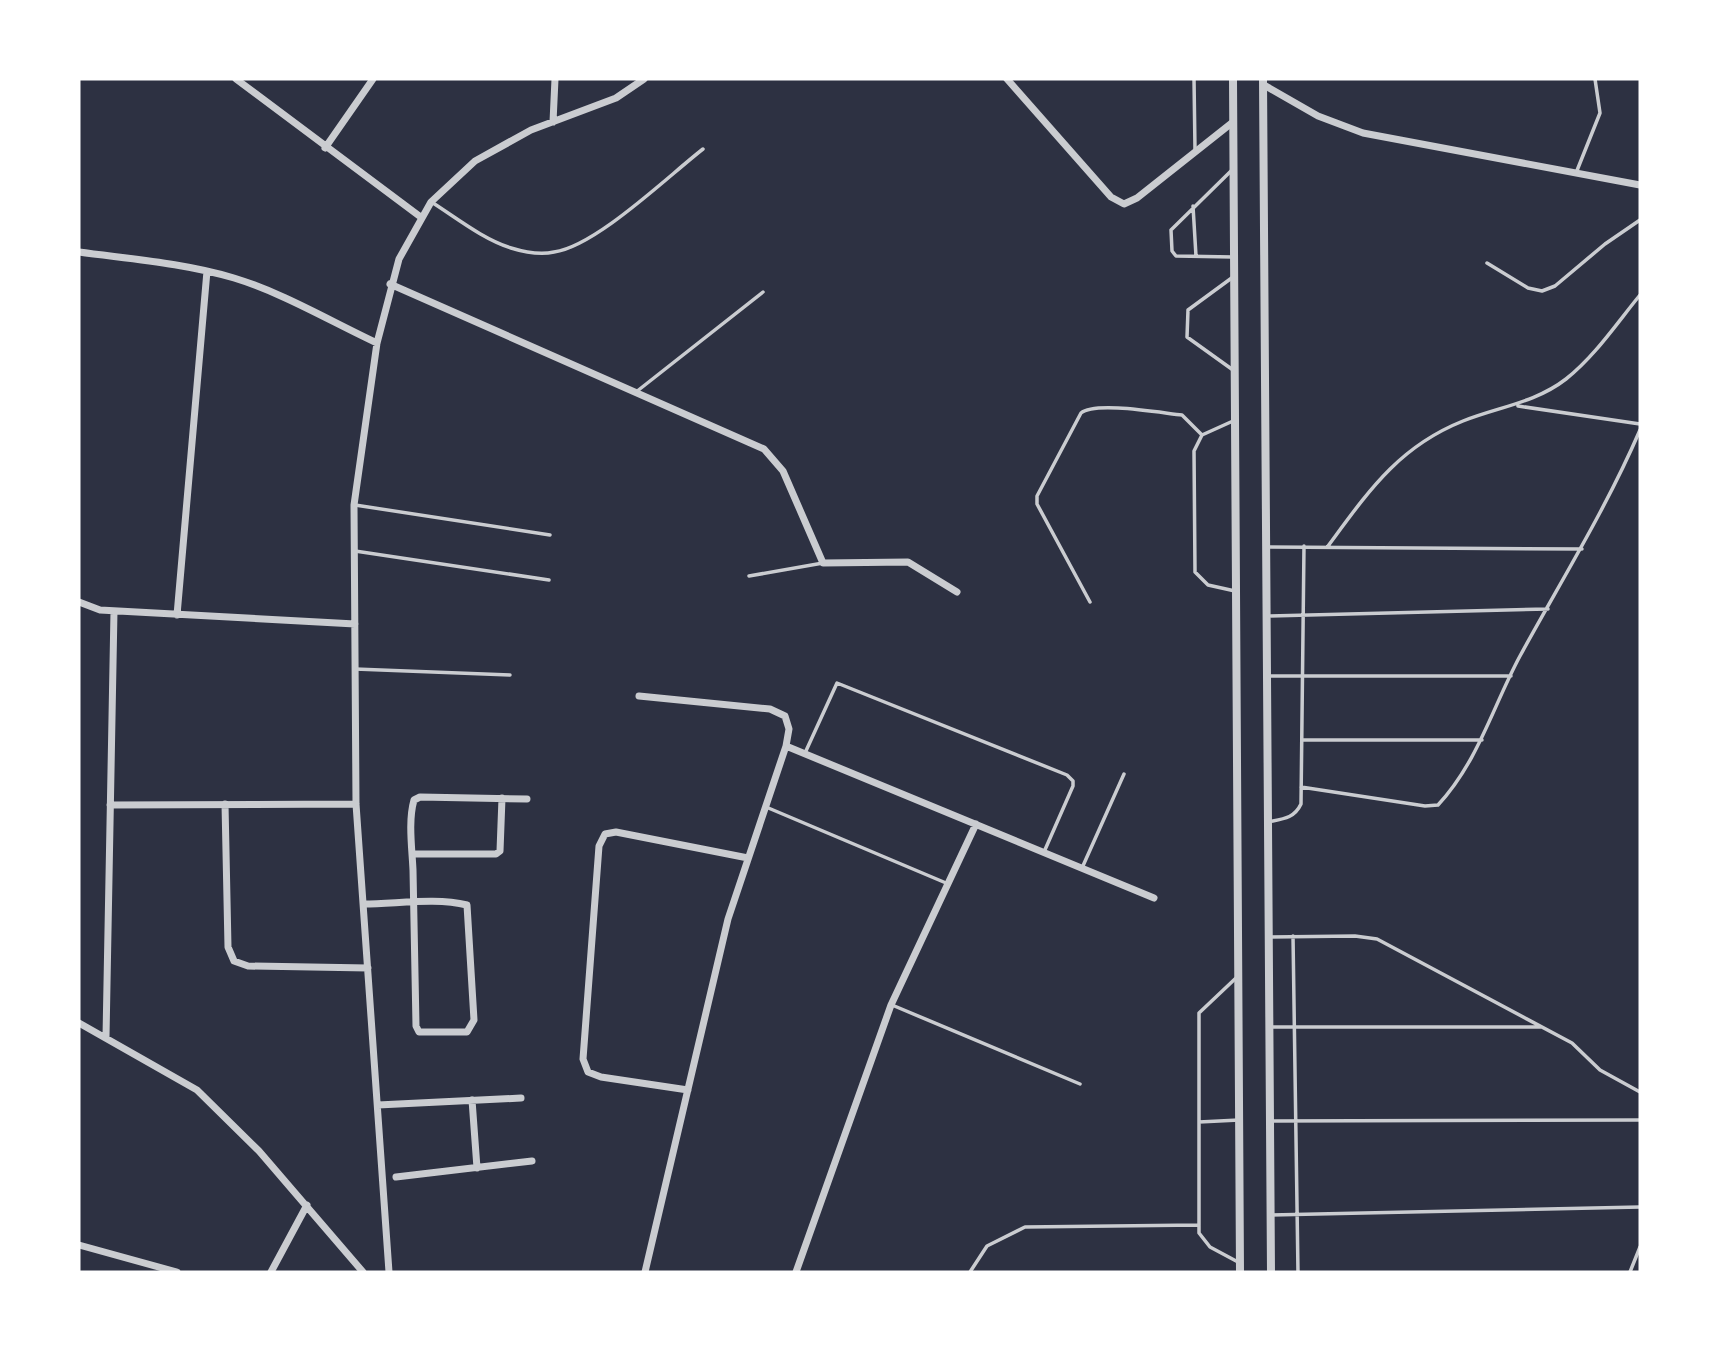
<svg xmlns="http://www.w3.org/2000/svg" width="1719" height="1351" viewBox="0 0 1719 1351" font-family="'Archivo Narrow',sans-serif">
<rect width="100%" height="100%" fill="#2d3142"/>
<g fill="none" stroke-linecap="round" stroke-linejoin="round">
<!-- service -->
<path stroke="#caccd0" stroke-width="3.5" d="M1194,79L1195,150
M1232,170L1171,230L1172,251L1176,256L1233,257
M1576,173L1600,113L1595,79
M433,203C458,219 483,239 511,248C524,252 541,255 554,252C596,246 667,177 703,149
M1193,206L1196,256
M1487,263L1528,288L1542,291L1555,286L1605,244L1640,220
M1233,277L1188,310L1187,337L1233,370
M636,392L763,292
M1518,406L1640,424
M1233,421L1202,435L1194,451L1195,572L1208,585L1235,591
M355,505L550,535
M1328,546C1368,492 1398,447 1463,421C1498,407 1535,403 1566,379C1595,356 1617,323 1640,295
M1266,547L1582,549
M355,551L549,580
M749,576L823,563
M1090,602L1037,504V496L1081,413C1095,401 1162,413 1182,415L1202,435
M1266,616L1548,609
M355,669L510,675
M1268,676H1511
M1302,740H1482
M805,753L837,683L1067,775L1073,781V786L1044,852
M1301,787L1425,806L1438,805C1478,762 1493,706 1520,656C1561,581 1606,509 1640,430
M766,807L946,883
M1267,822C1282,819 1294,819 1301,804L1304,546
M1082,868L1124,774
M1293,936L1298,1272
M1270,937L1355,936L1377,939L1572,1043L1600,1070L1640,1092
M1236,978L1199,1013V1233L1210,1247L1238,1262
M892,1005L1080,1084
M1270,1027H1542
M1271,1121L1640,1120
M1199,1122L1239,1120
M1271,1215L1640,1207
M970,1272L987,1246L1025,1227L1199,1225
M1630,1272L1640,1247"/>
<!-- minor -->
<path stroke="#caccd0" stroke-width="7" d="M236,79L422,218
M1007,79L1111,197L1124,204L1137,198L1233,122
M1264,85L1318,116L1363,133L1640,185
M553,122L555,79
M325,148L373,79
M79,252C130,259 184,263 234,278C283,293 330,321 377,343
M390,284L764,449L783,471L823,563L908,562L957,592
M79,602L100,610L355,624
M177,615L207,271
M639,696L770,709L785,716L789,729L786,746L728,919L645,1272
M786,746L1154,898
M225,804L228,947L234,961L248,966L368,968
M110,805L356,804
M412,854H496L500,851L502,798
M364,904C396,904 436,897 467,905L474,1020L467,1032H419L416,1026C415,974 414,922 413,870C412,848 408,821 414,800L420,797L527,799
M79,1023L197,1090L259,1151L363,1272
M106,1037L114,611
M688,1090L601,1077L588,1072L583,1059L599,846L605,834L616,832L748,858
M472,1100L477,1168
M378,1105L521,1098
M396,1177L532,1161
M79,1245L177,1272
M271,1272L307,1205
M389,1272L356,804L354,505L377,343L399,259L431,202L475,161L531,130L616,98L644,79
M796,1272L891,1005L976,824"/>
<!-- tertiary -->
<path stroke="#caccd0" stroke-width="8" d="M1233,79L1240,1272
M1263,79L1271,1272"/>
</g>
<!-- border -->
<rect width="1719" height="1351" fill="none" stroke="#ffffff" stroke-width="161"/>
</svg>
